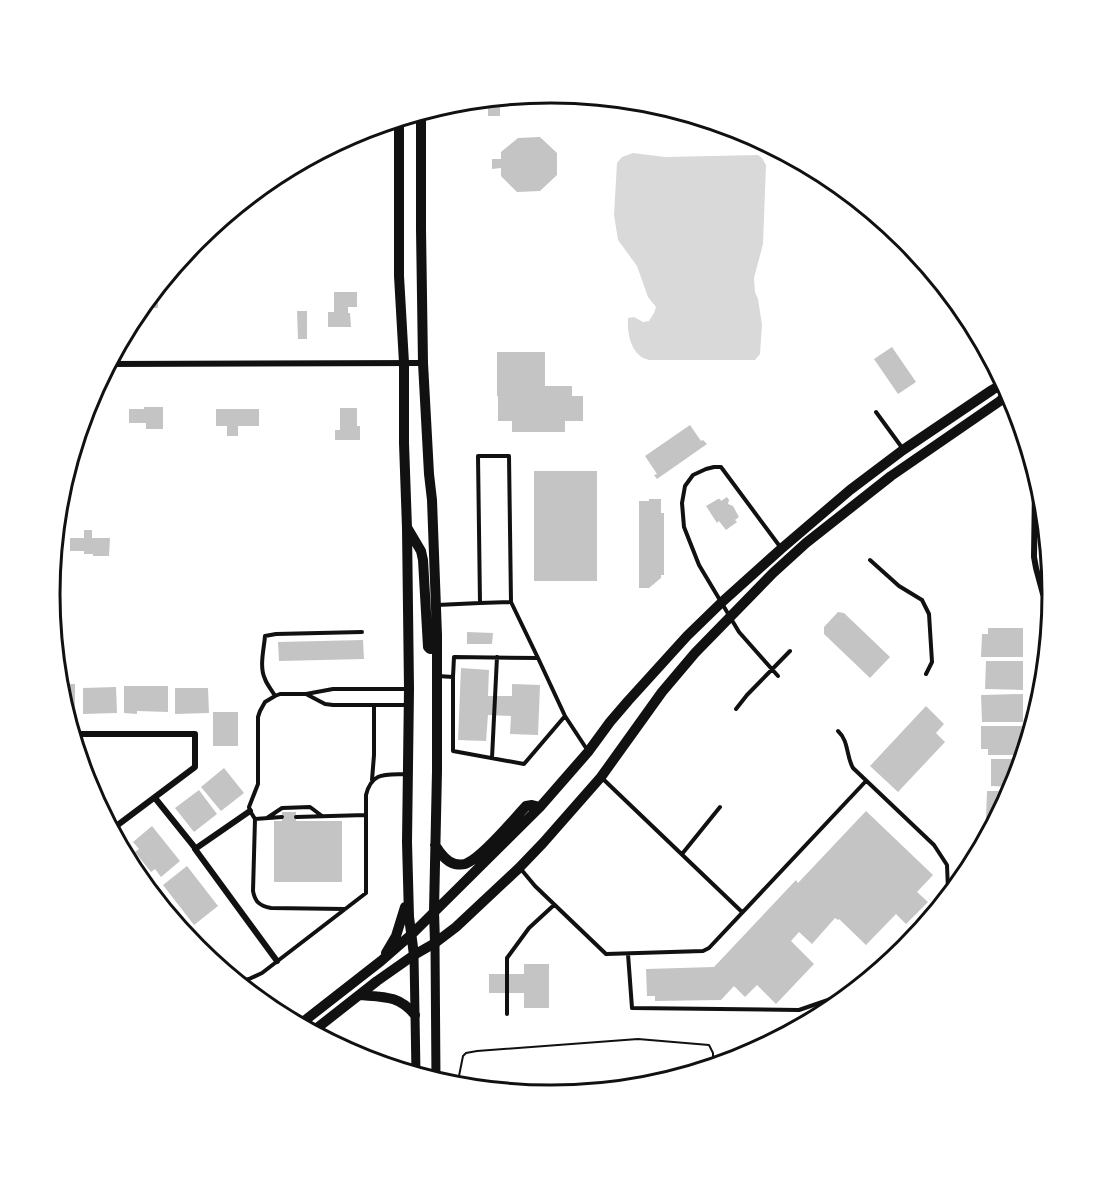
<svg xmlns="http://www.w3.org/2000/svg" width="1102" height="1188" viewBox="0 0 1102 1188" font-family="'DejaVu Sans',sans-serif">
<rect width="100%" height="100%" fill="#fff"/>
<!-- water -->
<path fill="#d9d9d9" d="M633,153L665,157L758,155L762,158L766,165L763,244L754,278L755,292L758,299L762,325L760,354L755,360H649C631,356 627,334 628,318L634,317L643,322L649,321L654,313L656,307L648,297L637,266L618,240L614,215L617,163L622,157Z"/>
<!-- building -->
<path fill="#c4c4c4" d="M500,97V116H488V107H474V100Z
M540,137L557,153V175L540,191L517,192L501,176V168L492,169V159H501V152L518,138Z
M334,292H357V307H348V313H350L351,327H328V312H334Z
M153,293H158V308H140Z
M297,311H307V339H298Z
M892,347L916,382L898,394L874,359Z
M497,352H545V386H572V396H583V421H565V432H512V421H498V396H497Z
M144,407H163V429H146V423H129V409H144Z
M340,408H357V426H360V440H335V430H340Z
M216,409H259V426H238V436H227V426H216Z
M690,425L701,441L703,440L707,444L657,479L654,475L657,474L645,456Z
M534,471H597V581H534Z
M727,497L729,500L728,504L733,506L739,517L735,520L737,522L726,530L719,521L717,523L706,506L718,499H720L721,501Z
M649,499H661V513H664V575H661V578L649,588H639V501H649Z
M84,530H92V538H110L109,556H93V554H84V551H70V538H84Z
M838,612L844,613L890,657L870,678L824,634V627Z
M988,628H1023V657H981L982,634H988Z
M467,632L493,633L492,644H467Z
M363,640L364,659L279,661L278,642Z
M986,661H1023V690L985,689Z
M461,668L489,670L488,696H512V684L540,685L538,735L510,734L511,716L488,715L486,741L458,740Z
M58,684H75V713H66L59,691Z
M124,686H168V712L137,711V714L124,713Z
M116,687L117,713L83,714V688Z
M175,688H208L209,713L175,714Z
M1023,694V722H982L981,695Z
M926,706L944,724L936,733L945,742L898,792L870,766Z
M213,712H238V746H213Z
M981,726H1023V755H988V749H981Z
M991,759H1022L1014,787L991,786Z
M224,768L244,793L221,811L201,787Z
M199,790L217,814L194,832L175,808Z
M987,791H1011L996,820L986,819Z
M866,811L933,875L917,892L928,902L906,924L896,914L866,945L839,919L838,920L835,918L812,944L799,932L791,941L814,964L776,1004L757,985L745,997L734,986L721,1000L655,1001V996H647L646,969L714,967L796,880L798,883Z
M282,812H296V821H342V882H274V821H282Z
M984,824H994L984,843Z
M152,826L180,861L161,877L155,869L151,872L135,852L139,849L133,842Z
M187,866L218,906L194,925L163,885Z
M524,964H549V1008H524V993H489V974H524Z"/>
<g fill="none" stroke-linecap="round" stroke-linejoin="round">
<!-- path -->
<path stroke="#111" stroke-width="2" d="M457,1086L463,1056L466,1053L477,1051L638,1039L709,1045L713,1053V1066"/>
<!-- service -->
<path stroke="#111" stroke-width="4" d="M876,412L903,449
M1035,524H1046
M870,560L899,586L922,600L929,614L932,662L926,674
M511,602L480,603L478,456H509L511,602L538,658
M437,605L480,603
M438,676L453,677L454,657L538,658L565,716L588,751
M778,676L739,632L699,565L684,527L682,503L685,486L693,475L706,469L714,467H721L781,548
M453,677V751L524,764L565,716
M306,694L325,704L333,705H408
M275,696C272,690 267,685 265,679C259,667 264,649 265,636L276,634L362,632
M736,709L747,695L790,651
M838,731C849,741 846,756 853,768L934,845L947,865L948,890L941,905
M492,758L497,657
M602,778L742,912
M372,780L374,755V705
M296,817L366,815
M267,818L282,808L310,807L322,816
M255,819L282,817
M682,854L720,807
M520,868L535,886L606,954L703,951L709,948L866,781
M345,909L271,908C260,906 255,902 253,891L255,819L250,811L249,807L258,784V717L260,711L265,702L275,696L280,694H306L333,689H408
M628,954L632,1008L799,1010L854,991
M889,962L928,921
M237,982L249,979L262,973L366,893V795C372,771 386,775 407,774
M507,1014V958L529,928L554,905"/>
<!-- minor -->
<path stroke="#111" stroke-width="6" d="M108,364L423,363
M1037,476L1035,487L1034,557L1036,568L1043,594L1049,604V628
M72,734H195V767L111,830
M155,798L196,849
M250,811L195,849L277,961"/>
<!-- tertiary -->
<path stroke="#111" stroke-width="9" d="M435,943L436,1081
M414,955L416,1074"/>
<!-- secondary -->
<path stroke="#111" stroke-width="10" d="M421,112V229L423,363L429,474L432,500L437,635V771L434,911L435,943
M399,118V276L404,363V443L407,528L409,689L407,842L409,917L414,955
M408,529L421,551L423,560L428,647L430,649H437
M435,845C440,853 446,862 455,864C460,865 465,865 469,862C485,854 512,821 526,806L532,805L540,807
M386,953L396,936L405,907
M359,995C383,997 399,995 415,1015
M299,1025L381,961L412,934L540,807L588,752L610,722L628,701L687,636L722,602L781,549L850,490L903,450L992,390L1004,383
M312,1032L377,981L414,955L435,943L456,927L519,868L543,843L601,777L662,692L695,653L773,573L806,543L891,476L1000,401L1009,392"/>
</g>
<!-- crop -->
<path d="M0 0H1102V1188H0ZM60 594a491 491 0 1 1 982 0a491 491 0 1 1-982 0Z" fill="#fff" fill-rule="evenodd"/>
<path fill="none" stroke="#111" stroke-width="3" d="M60 594a491 491 0 1 1 982 0a491 491 0 1 1-982 0Z"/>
</svg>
